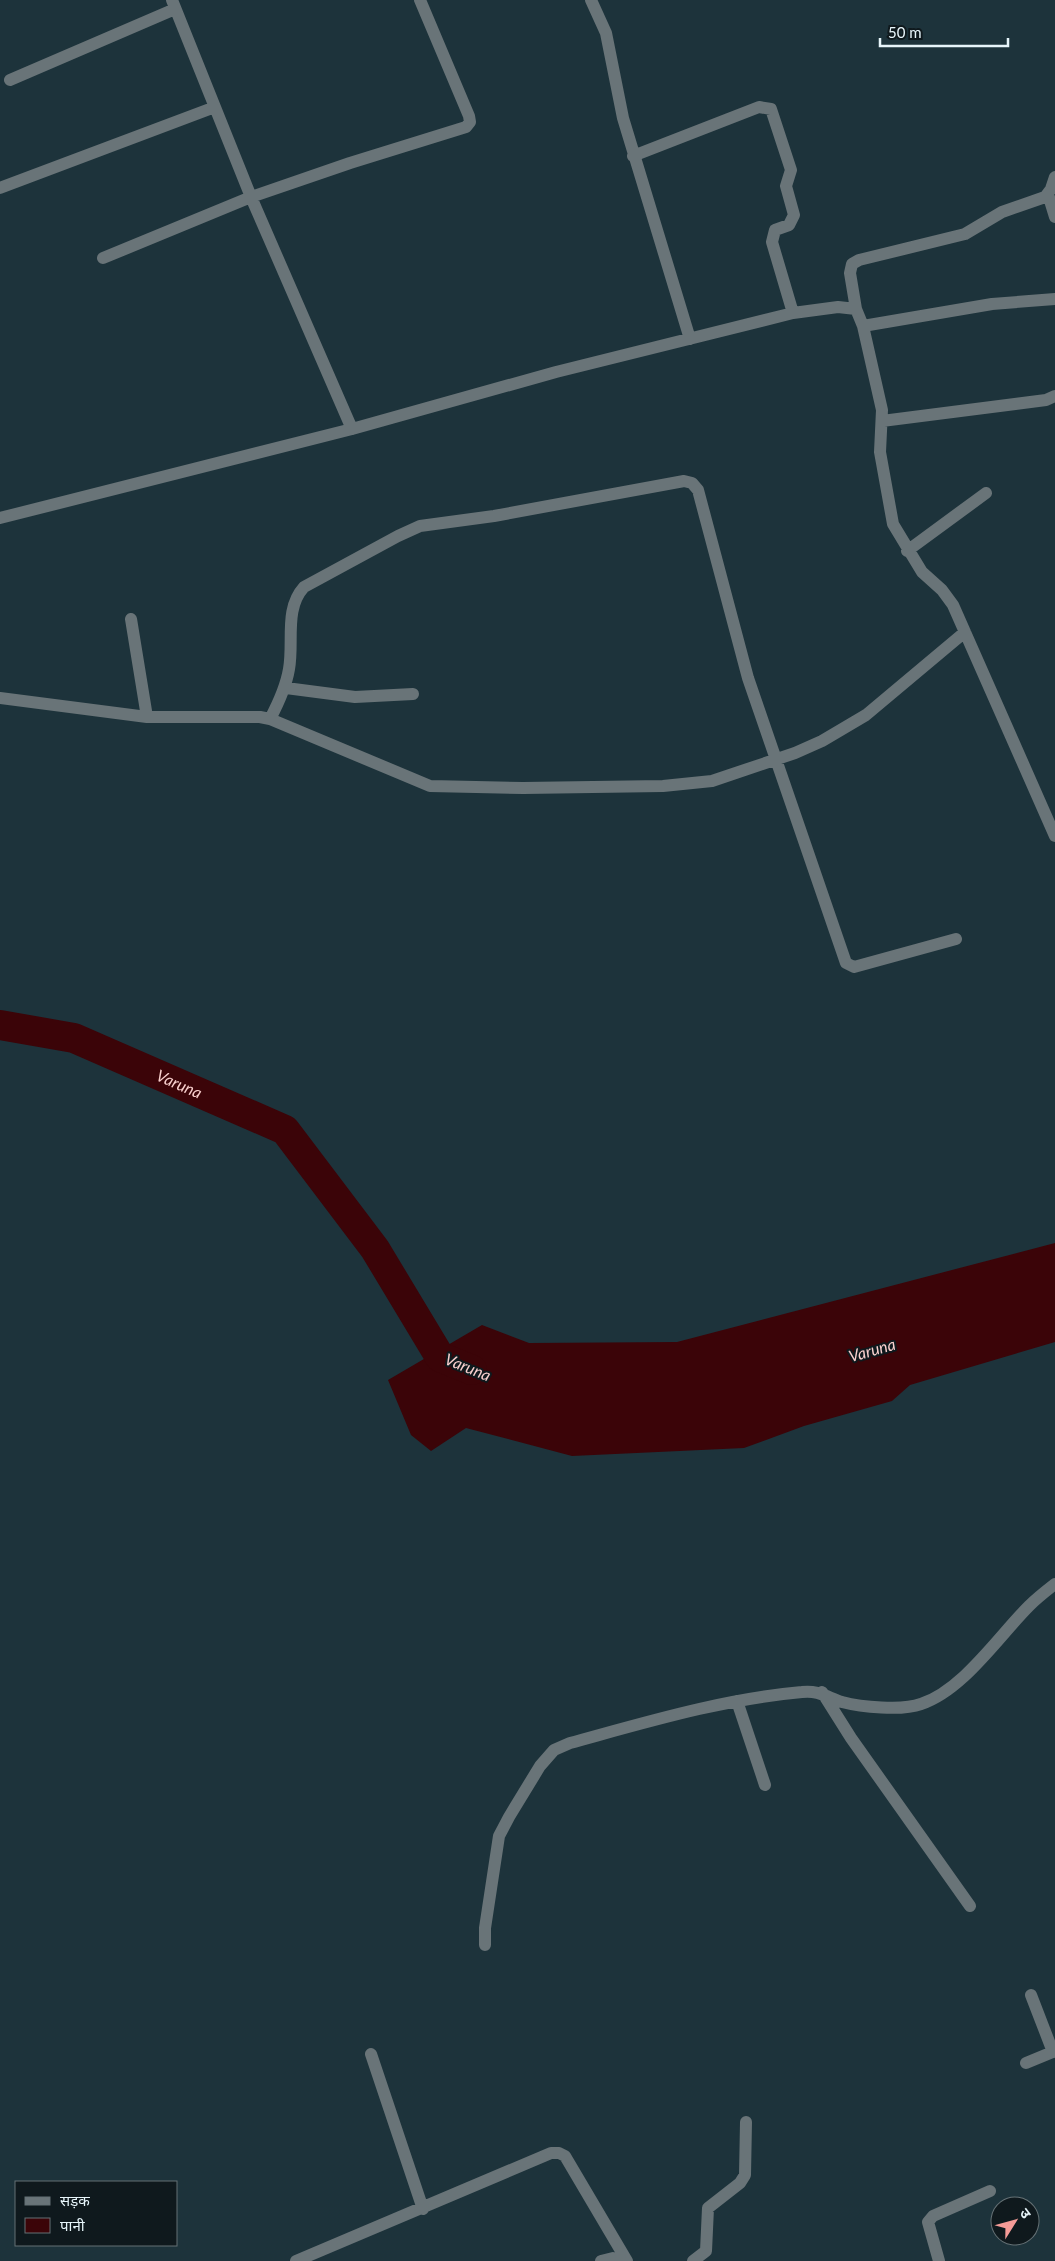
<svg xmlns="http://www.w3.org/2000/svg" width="1055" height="2261" viewBox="0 0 1055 2261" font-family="Lato,'Noto Sans Devanagari',sans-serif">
<rect width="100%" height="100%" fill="#1d333b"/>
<!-- water -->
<path fill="#3b0408" d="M1055,1243V1342L910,1385L892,1401L804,1426L744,1448L572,1456L466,1428L431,1451L411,1435L388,1380L482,1325L529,1343L677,1342Z"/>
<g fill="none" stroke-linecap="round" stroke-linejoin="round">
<!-- river -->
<path stroke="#3b0408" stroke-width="30" id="s1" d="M0,1025L74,1038L285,1130L375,1249L440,1357L472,1370"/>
<!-- minor -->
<path stroke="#697478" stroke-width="12" d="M172,0L251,197L352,429
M591,0L606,33L623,118L690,339
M10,80L175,9
M633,156L759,107L771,109L791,170L786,186L794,215L789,225L775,230L772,242L793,313
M0,188L215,107
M1048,194L1055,217
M103,258L251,197L350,163L466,127L470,122L469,116L420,0
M856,309L850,273L852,264L859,260L965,234L1002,212L1045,197L1051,189L1055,177
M863,326L992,304L1055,299
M882,421L1046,400L1055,396
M0,518L352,429L556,372L793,313L838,307L856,309L863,326L882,410L880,452L893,524L922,572L942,590L953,605L1055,836
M907,551L986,493
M131,619L147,717
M286,688L355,697L413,694
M0,698L147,717H260L270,719L430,786L523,788L663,786L712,781L795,753L822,741L866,715L965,632
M270,719C279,702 286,687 289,669C294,641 284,609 304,587L398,536L420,526L494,516L684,481L692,483L698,490L748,678L846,963L854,967L956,939
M822,1692L851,1738L970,1906
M737,1701L765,1785
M485,1945V1928L499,1836L509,1817L540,1766L554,1750L570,1743C647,1722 723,1699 802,1692C818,1690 827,1697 842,1702C861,1707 902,1711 921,1704C963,1690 998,1637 1029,1606C1037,1598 1046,1591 1055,1584
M1031,1995L1053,2052
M371,2054L423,2209
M1026,2063L1055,2051
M296,2261L551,2153H559L565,2156L627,2261
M601,2261L613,2258L627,2261
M693,2261L706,2251L708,2208L740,2183L745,2175L746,2122
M939,2261L928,2222L933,2216L990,2191"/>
</g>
<g text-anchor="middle" stroke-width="4" stroke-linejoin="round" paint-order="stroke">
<!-- water labels -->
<g font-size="16" font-style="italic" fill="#f9d0ce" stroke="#0f191d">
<text dy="6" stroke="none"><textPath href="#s1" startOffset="190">Varuna</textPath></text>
<text transform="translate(872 1350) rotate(-16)" y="6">Varuna</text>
<text transform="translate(468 1367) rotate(22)" y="6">Varuna</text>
</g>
</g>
<!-- legend -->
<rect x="15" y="2181" width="162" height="65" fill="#0f191d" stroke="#657175"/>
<rect x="25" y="2197" width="25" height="8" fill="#697478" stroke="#657175"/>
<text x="60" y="2206" font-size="15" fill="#e7f5fa">सड़क</text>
<rect x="25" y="2218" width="25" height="15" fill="#3b0408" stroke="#657175"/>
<text x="60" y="2231" font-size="15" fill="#e7f5fa">पानी</text>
<!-- north arrow -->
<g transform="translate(1015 2221) rotate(53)"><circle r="24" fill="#0f191d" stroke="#657175"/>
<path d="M0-4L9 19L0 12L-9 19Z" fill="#f59b97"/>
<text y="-8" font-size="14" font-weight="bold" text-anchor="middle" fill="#e7f5fa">उ</text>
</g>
<!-- scale -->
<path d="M880 38v8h128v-8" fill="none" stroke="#e7f5fa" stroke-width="2.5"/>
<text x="888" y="38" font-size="15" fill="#e7f5fa" stroke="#0f191d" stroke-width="4" paint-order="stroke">50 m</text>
</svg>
